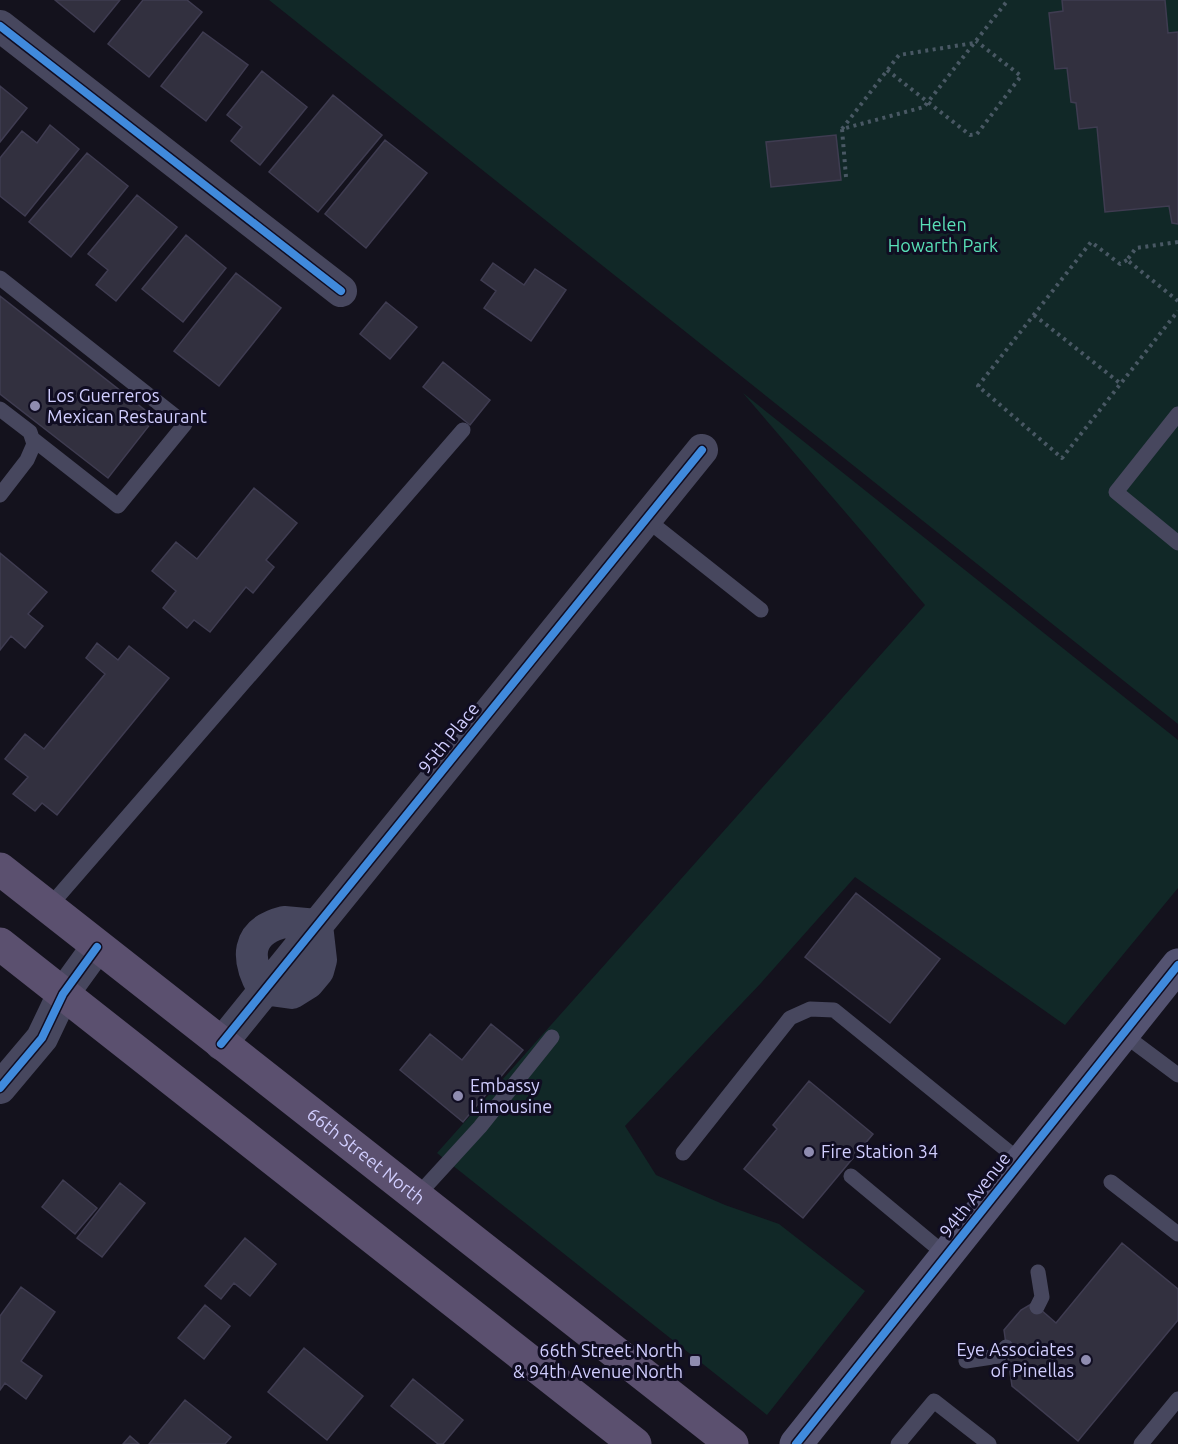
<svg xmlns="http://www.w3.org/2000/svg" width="1178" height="1444" viewBox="0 0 1178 1444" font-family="Ubuntu,sans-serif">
<rect width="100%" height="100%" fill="#14121d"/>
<!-- green -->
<path fill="#112827" d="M269,0H1178V724Z
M743,393L1178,740V888L1065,1025L855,877L761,983L625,1126L656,1175L725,1205L779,1224L865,1291L767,1415L437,1153L925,605Z"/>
<!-- building -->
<path fill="#32303f" stroke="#3f3c51" stroke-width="1.5" d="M55,0H120L94,32Z
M143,0H187L202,12L149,77L108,44Z
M1062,0H1165L1168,33L1178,32V224L1172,223L1169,206L1105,212L1097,127L1079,129L1076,103L1071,102L1067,68L1055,69L1049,13L1063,11Z
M203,32L248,65L206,121L161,86Z
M262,71L307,107L260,165L231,141L242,127L227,115Z
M0,86L27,108L0,142Z
M333,95L382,135L318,212L269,172Z
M50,125L79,149L25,216L0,196V158L22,131L37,143Z
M836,135L841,180L771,187L766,142Z
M385,140L427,173L366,248L325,214Z
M87,153L128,186L71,257L29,222Z
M137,195L177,227L116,301L96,285L108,270L88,254Z
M186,235L226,268L183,322L142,289Z
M493,263L524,285L535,269L566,290L531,341L484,308L496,291L481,280Z
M236,273L281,308L219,386L174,351Z
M0,296L155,418L108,478L0,394Z
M386,302L417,327L390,359L360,334Z
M443,362L490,400L470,425L423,387Z
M254,488L297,523L266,560L274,567L253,593L246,587L210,632L194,620L187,628L163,608L176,591L152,571L176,542L197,559Z
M0,553L47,592L28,614L43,626L25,648L11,636L0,650Z
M97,643L118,660L129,646L169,678L57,815L42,803L35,811L13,794L28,777L5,759L25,734L44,749L105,674L86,658Z
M856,893L940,959L890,1023L805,957Z
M491,1024L523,1050L463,1122L400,1070L430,1034L462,1060Z
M809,1081L873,1134L803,1218L744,1169L777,1129L773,1125Z
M63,1180L97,1208L75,1234L42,1207Z
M120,1183L145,1203L102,1257L77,1238Z
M245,1238L276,1264L250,1296L234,1283L221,1299L205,1286Z
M1122,1243L1178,1289V1320L1078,1441L1012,1386L1004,1330L1021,1310L1033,1303L1056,1323Z
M21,1287L55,1312L21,1361L42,1376L26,1399L5,1383L0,1390V1316Z
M205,1305L230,1326L204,1359L178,1338Z
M304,1348L363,1396L327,1440L268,1392Z
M413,1379L463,1420L443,1444H438L391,1406Z
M185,1400L231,1437L225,1444H149Z
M130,1436L139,1444H123Z"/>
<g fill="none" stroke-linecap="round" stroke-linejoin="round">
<!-- path -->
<path stroke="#495864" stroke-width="4" stroke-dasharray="3 4.5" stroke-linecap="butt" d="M887,70L970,135L977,134L1021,76L976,41
M842,129L899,55L974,43
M846,177L842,129L924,107L1008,0
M1178,242L1136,248L1127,260L1178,301
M1127,260L1120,264L1091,242L978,386L1062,458L1178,311
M1034,315L1121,384"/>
<!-- lane -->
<path stroke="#47475e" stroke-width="15" d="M0,278L185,424L118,506L34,440
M0,409L30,432L34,444L27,460L0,495
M1178,414L1116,492L1178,543
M646,519L761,610
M48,908L463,430
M1123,1034L1178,1075
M683,1153L790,1018L810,1009L834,1010L1020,1161
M851,1176L946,1255
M1111,1182L1178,1234
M416,1197L480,1127L552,1037
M1037,1307L1042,1297L1038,1272
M966,1361L999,1356L1006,1347
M898,1444L934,1401L989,1444
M1141,1444L1178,1399"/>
<!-- street -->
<path stroke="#47475e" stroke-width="32" d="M0,26L341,291
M284,922L317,925L321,960L318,971L308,983L292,993L263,989C246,959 245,932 284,922Z
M221,1044L702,450
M0,1088L42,1038L63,994L97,947"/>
<!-- secondary -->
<path stroke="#545371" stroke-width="33" d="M796,1444L1178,965"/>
<!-- primary -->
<g stroke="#5b506f" stroke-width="33">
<path id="s1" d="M0,869L732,1444"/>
<path d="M0,944L635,1444"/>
</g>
<defs>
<path id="cycleway" d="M0,26L341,291
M221,1044L702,450
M0,1088L42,1038L63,994L97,947
M796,1444L1178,965"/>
</defs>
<!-- cycleway casing -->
<use href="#cycleway" stroke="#100d22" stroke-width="11"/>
<!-- cycleway -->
<use href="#cycleway" stroke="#408adc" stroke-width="8"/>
</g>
<!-- markers -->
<g fill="#8f8cb0" stroke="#100d22" stroke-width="2">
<circle cx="35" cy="406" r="6"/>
<circle cx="458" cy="1096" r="6"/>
<circle cx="809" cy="1152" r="6"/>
<circle cx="1086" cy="1360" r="6"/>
<rect x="689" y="1355" width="12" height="12" rx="3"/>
</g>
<g text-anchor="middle" stroke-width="6" stroke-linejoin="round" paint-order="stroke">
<!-- park labels -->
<g font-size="18" fill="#59e0b7" stroke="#100d22">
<text x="943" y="231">Helen<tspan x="943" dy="21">Howarth Park</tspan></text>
</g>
<!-- poi labels -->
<g font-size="18" fill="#d1ceff" stroke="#100d22" text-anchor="start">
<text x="47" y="402">Los Guerreros<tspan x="47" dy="21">Mexican Restaurant</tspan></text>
<text x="470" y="1092">Embassy<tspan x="470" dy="21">Limousine</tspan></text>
<text x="821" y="1158">Fire Station 34</text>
<text x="1074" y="1356" text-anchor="end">Eye Associates<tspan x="1074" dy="21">of Pinellas</tspan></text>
<text x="683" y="1357" text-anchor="end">66th Street North<tspan x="683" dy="21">&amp; 94th Avenue North</tspan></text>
</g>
<!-- street labels -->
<g font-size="18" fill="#d1ceff" stroke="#100d22">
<text transform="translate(449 738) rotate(-51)" y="6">95th Place</text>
<text dy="6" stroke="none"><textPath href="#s1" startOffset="465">66th Street North</textPath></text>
<text transform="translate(975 1195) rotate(-52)" y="6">94th Avenue</text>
</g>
</g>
</svg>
